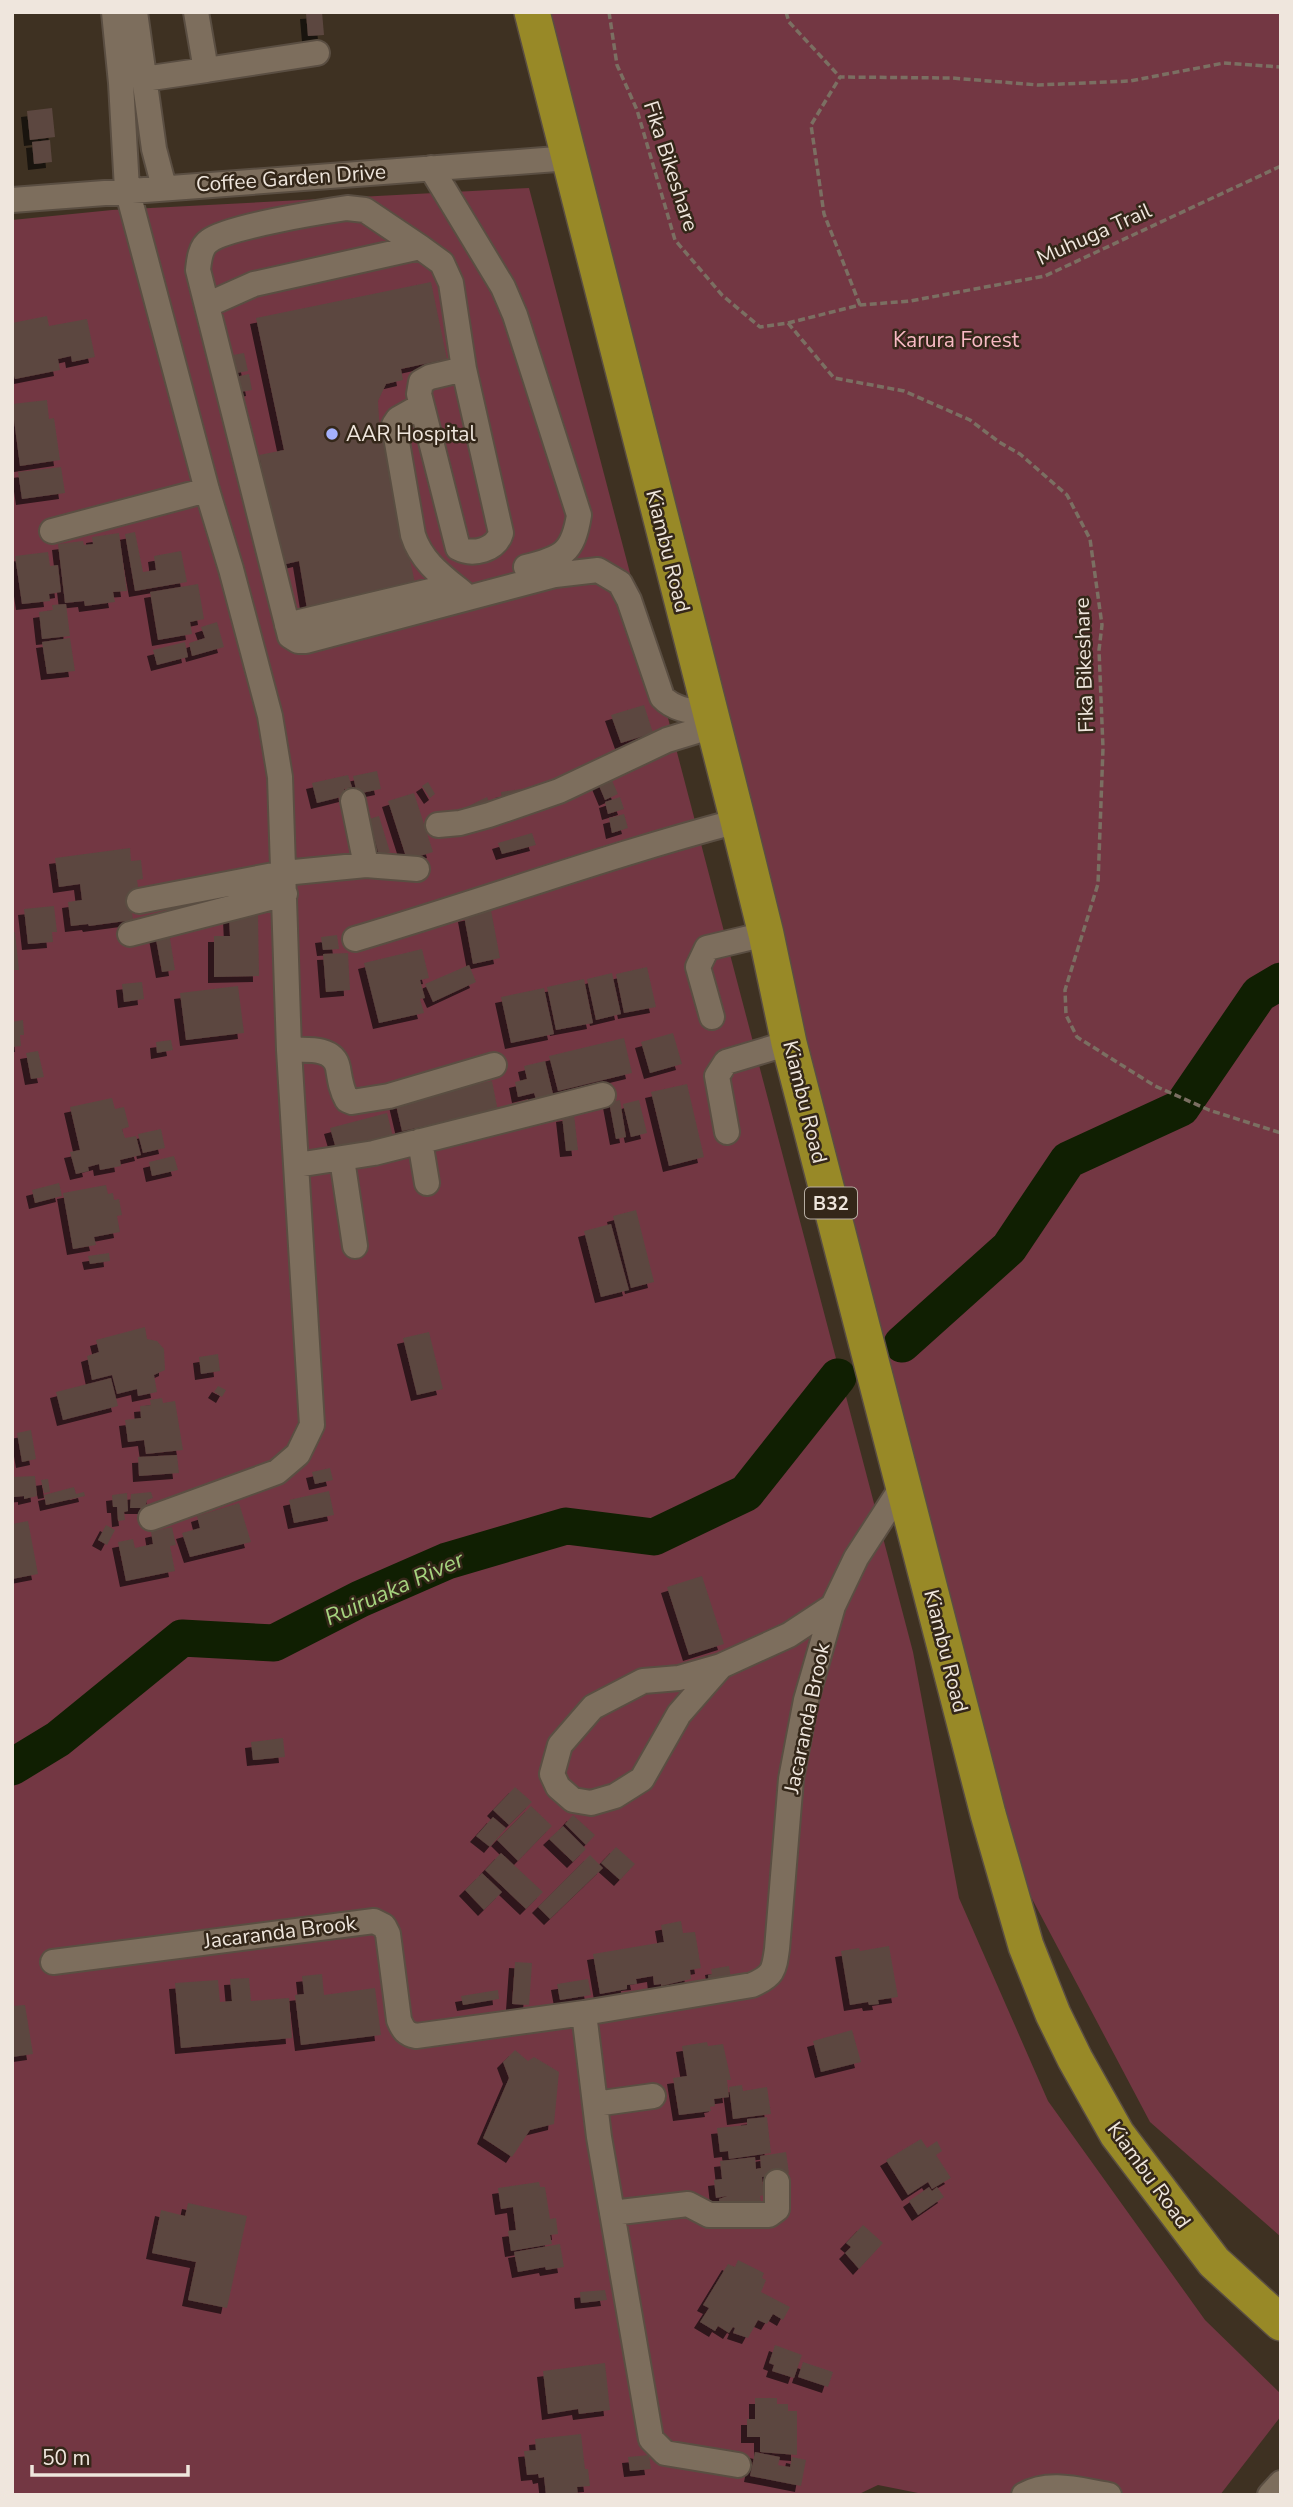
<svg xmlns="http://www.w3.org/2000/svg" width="1293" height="2507" viewBox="0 0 1293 2507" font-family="'Nunito Sans',sans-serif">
<defs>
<filter id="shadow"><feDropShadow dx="-6" dy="6" stdDeviation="0" flood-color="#0009"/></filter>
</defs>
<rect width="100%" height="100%" fill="#3e3122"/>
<!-- green -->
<path fill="#733743" d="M539,12H1281V2237L1150,2122L993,1825Z
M529,188L913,1652L959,1898L1048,2101L1205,2320L1281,2394V2416L1220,2495H928L878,2485L857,2495H12V220L112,210Z"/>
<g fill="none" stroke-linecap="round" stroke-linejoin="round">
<!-- river -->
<path stroke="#101f02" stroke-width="37" d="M902,1344L1009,1248L1068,1160L1181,1108L1259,994L1281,981
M12,1767L58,1739L182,1638L274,1643L360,1599L447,1561L566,1526L654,1537L746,1493L838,1377"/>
</g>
<!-- building -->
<path fill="#5c4740" filter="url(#shadow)" d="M322,12L324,35L308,36L306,13Z
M52,108L55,137L30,140L27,111Z
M50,140L52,162L34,164L32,142Z
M431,282L447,359L401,369L403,380L386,384L378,401L379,419L417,592L308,615L299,561L282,565L259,455L284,450L256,318Z
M47,316L49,326L87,319L95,357L72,362L71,356L58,359L60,370L15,379L12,368V323Z
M244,353L248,371L231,374L227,356Z
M249,374L252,390L234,393L231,378Z
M47,400L49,419L54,418L60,460L20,466L12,404Z
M61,467L65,493L22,499L18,472Z
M135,532L143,572L156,570L154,556L181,551L187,582L135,591L125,534Z
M119,533L127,591L113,592L115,602L85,606L84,601L65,603L58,544L83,541L84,545L93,544L92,537Z
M48,552L50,566L58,565L61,592L49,594L50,601L22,604L15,556Z
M198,584L204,619L190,622L192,634L158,640L150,592Z
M66,604L70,636L42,639L39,612L53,610L52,605Z
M217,622L224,647L192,656L189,643L205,638L201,627Z
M70,638L75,671L47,674L42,642Z
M185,642L188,657L157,665L153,650Z
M644,705L653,733L621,743L611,715Z
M377,771L381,789L357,794L353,776Z
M348,775L352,787L344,789L345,796L317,803L312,783Z
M610,776L618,794L605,800L597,781Z
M428,782L435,794L430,798L422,786Z
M521,789L523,797L502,801L501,792Z
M414,793L433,852L407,860L388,801Z
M487,797L490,804L454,813Z
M620,797L624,809L608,814L605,802Z
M624,814L628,828L612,833L609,818Z
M379,816L390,852L379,855L369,819Z
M532,833L536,845L502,854L498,843Z
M130,848L131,861L141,860L143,879L137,880L139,893L130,894L133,920L89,926L88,924L71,926L68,902L82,900L80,884L59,887L55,858Z
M54,906L57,932H52L53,942L28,944L24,909Z
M491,910L500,958L473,964L464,916Z
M229,915H258L259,976L214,977V936H230Z
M15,932L19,970H12V933Z
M169,932L175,970L162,972L155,934Z
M337,935L339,949L323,950L321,937Z
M422,949L429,978L420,980L425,998L420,999L424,1013L379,1023L364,963Z
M348,953L350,990L326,992L323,954Z
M469,965L476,982L433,1002L425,984Z
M647,967L656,1007L624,1013L616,974Z
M612,973L621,1014L596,1020L587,979Z
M584,979L593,1023L556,1030L547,987Z
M142,982L144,999L124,1002L122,984Z
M238,986L244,1033L186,1040L180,993Z
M544,988L554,1034L511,1043L501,997Z
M23,1020L24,1035H20L21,1046L12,1047V1022Z
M673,1033L682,1064L650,1073L641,1042Z
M624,1038L632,1073L558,1091L549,1056Z
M171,1040L173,1050L157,1053L156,1042Z
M38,1051L44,1077L31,1079L26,1053Z
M545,1061L554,1098L537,1102L534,1093L518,1097L515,1082L527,1079L524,1066Z
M492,1081L498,1111L402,1131L395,1101Z
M687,1084L704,1157L669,1166L651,1092Z
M112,1098L115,1109L124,1107L129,1127L122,1129L125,1138L136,1136L141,1155L120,1160L121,1166L100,1170L99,1164L88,1167L89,1171L76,1174L70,1152L80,1150L70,1107Z
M620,1100L626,1137L616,1139L609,1102Z
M639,1100L647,1133L631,1137L623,1104Z
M387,1113L393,1137L337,1152L330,1128Z
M574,1114L578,1150L566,1151L562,1116Z
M161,1129L165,1148L143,1153L138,1134Z
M174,1156L178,1170L152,1176L149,1162Z
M59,1183L62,1196L35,1203L32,1190Z
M106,1185L108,1194L113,1193L114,1200L119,1199L122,1215L117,1216L120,1232L94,1237L96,1245L73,1249L63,1193Z
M636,1210L654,1282L631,1288L613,1216Z
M611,1224L629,1290L601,1297L584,1231Z
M109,1253L110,1261L90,1264L88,1256Z
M145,1327L147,1339L157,1341L164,1349L165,1370L154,1375L157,1392L138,1396L137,1389L117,1394L112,1375L92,1380L87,1356L99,1352L96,1340Z
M429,1332L443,1389L417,1395L403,1338Z
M218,1354L220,1371L201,1374L199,1357Z
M111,1378L118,1406L63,1420L56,1392Z
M218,1386L226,1390L222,1397L214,1392Z
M162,1398L163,1403L175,1401L183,1450L146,1454L144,1440L128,1442L125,1420L141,1418L140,1406L151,1405L150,1400Z
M31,1430L36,1459L22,1462L17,1433Z
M177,1455L179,1473L139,1476L138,1457Z
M330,1468L333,1480L315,1484L312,1472Z
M35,1476L37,1496L24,1499V1496L14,1497L13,1477Z
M48,1479L50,1492L44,1493L41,1480Z
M74,1487L76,1494L84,1492L85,1496L46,1505L44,1495Z
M329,1491L334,1515L294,1523L289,1500Z
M151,1492L153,1498L147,1500L145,1508H130L131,1494Z
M127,1493L128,1511L124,1512L125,1520L118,1521L117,1507H113L112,1495Z
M239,1503L251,1542L190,1557L182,1533L200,1528L197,1516Z
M28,1521L38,1574L12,1579V1524Z
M106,1525L115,1530L107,1545L98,1540Z
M172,1527L176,1545L170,1546L175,1571L126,1581L118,1542L133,1539L135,1548L153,1544L151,1532Z
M702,1576L724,1644L689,1655L667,1587Z
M283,1738L285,1757L253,1760L251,1742Z
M515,1787L532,1802L509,1825L493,1810Z
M531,1806L552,1826L518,1861L497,1840Z
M573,1815L595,1835L586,1845L565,1824Z
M493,1817L506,1828L490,1847L476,1836Z
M563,1826L586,1849L573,1862L549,1839Z
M616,1847L635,1864L620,1880L601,1863Z
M501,1853L543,1892L526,1909L485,1870Z
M590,1855L603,1868L550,1919L538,1907Z
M482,1873L502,1892L484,1910L465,1890Z
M681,1921L683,1933L695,1932L701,1968L690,1970L691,1979L661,1986V1984L654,1985L653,1976L636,1979L637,1984L627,1985V1989L600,1994L593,1954L664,1942L661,1925Z
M889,1946L898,1997L878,2000L879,2004L869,2005L868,2002L850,2005L841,1951L859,1948L860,1951Z
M515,1962L532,1963L529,2005L512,2004Z
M729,1966L731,1979L709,1983L708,1975L712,1974L711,1969Z
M322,1974L324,1995L375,1988L381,2035L301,2045L295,1995L304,1994L302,1976Z
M249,1978L251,2001L289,1998L292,2038L181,2048L175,1983L218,1980L220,2002L232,2001L230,1979Z
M588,1979L591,1995L560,2000L557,1984Z
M498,1990L499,1999L463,2005L461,1996Z
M25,2005L33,2054L12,2057V2006Z
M852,2030L861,2062L821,2072L813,2041Z
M707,2042L708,2046L723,2044L731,2080H727L729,2097L714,2099L715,2106L710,2107L711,2111L679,2115L673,2078L687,2076L682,2046Z
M515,2050L528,2061L534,2057L559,2072L554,2124L530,2130L512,2157L483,2138L509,2078L503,2062Z
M742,2085L743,2091L767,2087L771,2114L733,2119L729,2087Z
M767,2117L771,2153L729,2159L728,2151L720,2152L717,2128L747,2125V2119Z
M921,2139L927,2148L937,2141L942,2151L936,2155L951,2178L932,2189L928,2182L908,2195L886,2160Z
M786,2152L789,2173L762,2177L764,2195L760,2196L762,2208L721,2213L719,2199L727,2196L716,2198L714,2180L722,2179L720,2161L755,2157L756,2169L761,2168L760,2156Z
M539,2182L540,2187H545L550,2219L556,2218L558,2234L550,2235L552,2244L511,2251L508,2231L516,2230L513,2207L501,2209L498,2188Z
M929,2187L932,2191L937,2187L944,2197L918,2215L909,2201Z
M188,2203L247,2216L227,2308L188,2300L196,2262L152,2253L161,2210L185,2216Z
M863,2225L883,2243L859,2269L845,2253L851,2247L846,2243Z
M560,2244L564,2267L546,2270L545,2267L518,2272L514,2252Z
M738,2260L764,2273L762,2278L766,2280L761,2292L790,2307L783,2320L773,2314L767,2324L758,2320L748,2338L733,2333L735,2328L733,2327L729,2333L718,2326L715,2331L700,2322L709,2308L703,2305L728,2264L735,2267Z
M605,2290L607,2300L581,2303L580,2292Z
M775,2345L802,2355L794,2378L772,2371L774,2365L769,2363Z
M803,2362L833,2372L828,2387L798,2377Z
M605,2363L610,2410L579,2414L578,2409L548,2414L543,2371Z
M755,2398H777V2404H788V2411H797V2455L760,2452V2437H747V2419H755Z
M581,2434L585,2469H588L590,2486L577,2487L578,2495H546L544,2477L539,2478L538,2474L527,2475L524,2451L536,2450L535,2439Z
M755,2452L780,2457L778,2465L790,2467L792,2457L806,2460L801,2486L750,2476Z
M649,2455L651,2469L630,2471L628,2457Z"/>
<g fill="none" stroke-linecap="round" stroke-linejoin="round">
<defs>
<path id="minor" d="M114,12L121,83L127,189L207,490L231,569L270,716L280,777L289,1050L312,1425L298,1454L277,1472L151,1518
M135,12L154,149L164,187
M206,70L317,53
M144,79L206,70L196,12
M431,168L503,287L515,315L579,515C573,553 562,558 526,567
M12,200L570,158
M420,247L365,210L347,208C320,212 227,227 209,241C200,247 199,261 198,270L290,636L298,641H306L555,575L598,570L620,583L629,600L662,697C675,711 693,711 710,713
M207,305L254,284L420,247L442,263L451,283L464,369L501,533C496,550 473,556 458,548L419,394L421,382L430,377L464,369
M421,406L398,419L394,425L413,535C421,561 442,576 463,593
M52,531L207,490
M287,625L443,588
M353,801L366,865
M438,825L460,823L489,815L559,791L667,740L713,726
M139,901L284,873L366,865L417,869
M130,934L285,894
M355,939C483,901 609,855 738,821
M712,1017L698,967L707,948L766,934
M289,1050C305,1050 334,1046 338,1068C340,1080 341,1089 347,1100L352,1102L389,1096L494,1065
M727,1132L717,1076L726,1062L789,1043
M420,1141L427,1183
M342,1159L355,1246
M297,1165L374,1153L603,1095
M721,1666L679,1678L643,1681L593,1707L560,1745L552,1774L558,1787L573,1800L591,1803L615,1796L642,1779L679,1714L721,1666L789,1635L833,1606
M53,1962L374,1921L384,1926L388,1934L399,2020C403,2030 406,2034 416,2036L584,2013
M595,2104L653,2096
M612,2213L688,2204L709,2215H769L777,2209V2182
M738,2465L665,2453L651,2439L599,2137L584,2013L752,1985C773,1976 774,1971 777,1949L791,1779L806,1700L833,1606L856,1558L904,1484
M1024,2495C1050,2480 1082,2491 1109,2495
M1270,2495L1281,2483"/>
<path id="highway" d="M532,12L738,821L766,934L789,1043L988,1814L1026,1946L1053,2014L1075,2059L1117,2134L1214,2262L1281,2323"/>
</defs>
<!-- minor casing -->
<use href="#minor" stroke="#5a4e42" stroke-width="28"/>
<!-- highway casing -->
<use href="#highway" stroke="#5a4e42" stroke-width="38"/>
<!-- path -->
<path stroke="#7b6f62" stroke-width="3.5" stroke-dasharray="7 3.5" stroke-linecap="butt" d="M609,12L617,65L637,110L675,240L722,295L760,327L788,323L834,378L904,391L970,420L999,442L1020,454L1067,495L1090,539L1102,625L1099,650L1103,748L1098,884L1065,990L1066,1015L1077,1037L1155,1086L1209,1110L1281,1133
M786,12L789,22L840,77
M860,305L824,214L811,125L840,77L952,78L1038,85L1130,81L1224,63L1281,67
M788,323L860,305L910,301L1045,276L1281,166"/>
<!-- minor -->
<use href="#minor" stroke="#7d6e5d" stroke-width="24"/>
<!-- highway -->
<use href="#highway" stroke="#988927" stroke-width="35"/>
</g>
<!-- markers -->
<circle fill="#a4b1fc" stroke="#342719" stroke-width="2.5" cx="332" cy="434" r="7"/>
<g text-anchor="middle" stroke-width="5" stroke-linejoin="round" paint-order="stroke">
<!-- shield labels -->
<rect fill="#342719" stroke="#b7ada2" stroke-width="2" x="805" y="1187.5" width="52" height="31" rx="5"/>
<g font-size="19" font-weight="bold" fill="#efe6dd">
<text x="831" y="1210">B32</text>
</g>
<!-- street labels -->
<g font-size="21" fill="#efe6dd" stroke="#342719">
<text transform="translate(671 166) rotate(72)" y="7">Fika Bikeshare</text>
<text transform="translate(291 178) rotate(-4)" y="7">Coffee Garden Drive</text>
<text transform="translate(1094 234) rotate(-24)" y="7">Muhuga Trail</text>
<text transform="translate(668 551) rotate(76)" y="7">Kiambu Road</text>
<text transform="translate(1084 665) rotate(-92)" y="7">Fika Bikeshare</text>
<text transform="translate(805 1102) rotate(76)" y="7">Kiambu Road</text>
<text transform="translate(946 1651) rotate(76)" y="7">Kiambu Road</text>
<text transform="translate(807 1718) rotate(-78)" y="7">Jacaranda Brook</text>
<text transform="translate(280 1932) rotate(-7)" y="7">Jacaranda Brook</text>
<text transform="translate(1149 2175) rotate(54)" y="7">Kiambu Road</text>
</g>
<!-- park labels -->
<g font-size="21" fill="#f8bac4" stroke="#342719">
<text x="956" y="347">Karura Forest</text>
</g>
<!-- poi labels -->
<g font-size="21" fill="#efe6dd" stroke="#342719" text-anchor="start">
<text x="346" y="441">AAR Hospital</text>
</g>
<!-- water labels -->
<g font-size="23" font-style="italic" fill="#a6d37f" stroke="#342719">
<text transform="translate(394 1588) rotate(-24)" y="8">Ruiruaka River</text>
</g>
</g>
<!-- border -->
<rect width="1293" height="2507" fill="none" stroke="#efe6dd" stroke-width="28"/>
<!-- scale -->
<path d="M32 2465v10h156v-10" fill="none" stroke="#efe6dd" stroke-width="3.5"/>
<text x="42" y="2465" font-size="21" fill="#efe6dd" stroke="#342719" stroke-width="5" paint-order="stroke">50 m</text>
</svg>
